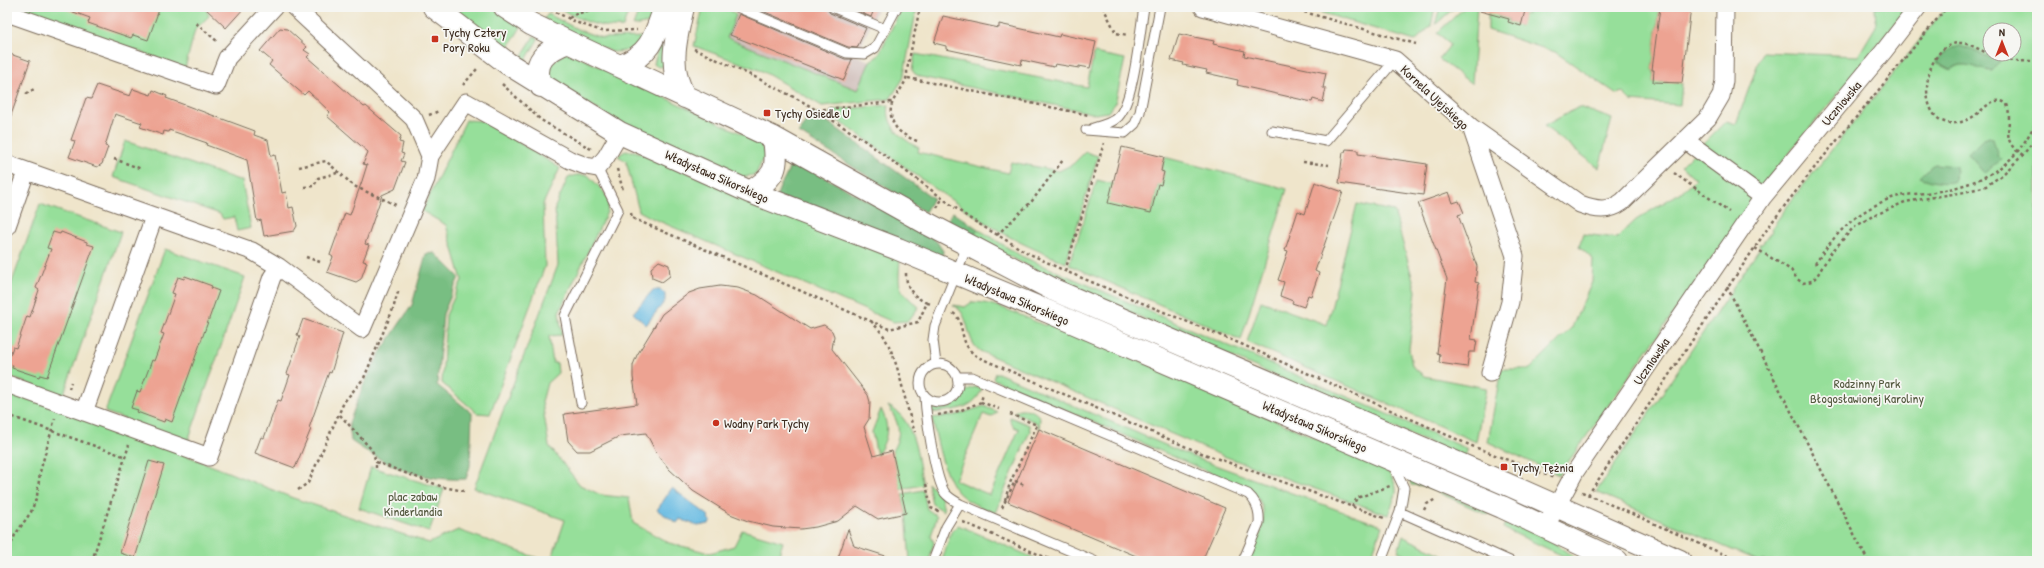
<svg xmlns="http://www.w3.org/2000/svg" width="2044" height="568" viewBox="0 0 2044 568" font-family="'Patrick Hand',sans-serif">
<rect width="100%" height="100%" fill="#f6f6f2"/>
<filter id="ink" filterUnits="userSpaceOnUse"><feTurbulence type="fractalNoise" baseFrequency=".025" numOctaves="2"/><feDisplacementMap in="SourceGraphic" scale="8" xChannelSelector="R" yChannelSelector="G"/><feConvolveMatrix kernelMatrix="1 2 1 2 8 2 1 2 1" color-interpolation-filters="sRGB"/></filter>
<filter id="wash" filterUnits="userSpaceOnUse"><feTurbulence type="fractalNoise" baseFrequency=".012" numOctaves="4" result="noise"/><feDisplacementMap in="SourceGraphic" scale="16" xChannelSelector="R" yChannelSelector="G"/><feGaussianBlur stdDeviation="0.9" result="paint"/><feColorMatrix in="noise" values="0 0 0 0 0 0 0 0 0 0 0 0 0 0 0 0 0 1.4 0 .05"/><feComposite in="paint" operator="in"/></filter>
<g filter="url(#wash)">
<rect width="100%" height="100%" fill="#efe5cb"/>
<!-- industrial -->
<path fill="#d1c0bc" d="M740,7H878L857,56L870,61L858,90L727,38Z"/>
<!-- green -->
<path fill="#96df9a" stroke="#68845c" fill-rule="evenodd" d="M15,7H205L209,16L195,30L185,68Z
M450,7H491L521,27L507,50Z
M555,7H630L623,27C597,29 578,18 555,7Z
M640,7H660L655,22L633,26Z
M703,7H727L736,15L727,38L858,90L870,61L878,56L902,7H917L903,79L890,99L822,106L762,71L694,46Z
M1303,7H1422L1424,9L1435,7L1431,26L1415,41Z
M1440,7H1455L1435,25Z
M1465,7H1477L1472,84L1439,59L1451,44L1437,33Z
M1488,7H1499L1497,16L1509,19L1508,22L1520,26L1524,14L1527,15L1529,7H1660L1652,70H1654L1653,82L1682,83L1680,105L1631,101L1622,92L1617,94L1555,52L1488,30Z
M1875,7H1908L1770,177L1559,475L1488,442L1501,369H1530L1572,327L1592,282L1593,259L1579,247L1583,234L1617,238L1636,220L1684,190L1696,179L1681,166L1726,121L1736,124L1762,52L1858,56L1876,26Z
M1946,7H2037V561H1758L1596,492L1760,248L1759,244H1762L1772,231L1771,229L1794,197ZM1990,30H2014V54H1990Z
M548,14L579,30L602,38L647,37C636,48 628,52 612,52L544,19Z
M534,36L538,38L537,41L526,60L521,61L520,59Z
M660,41L670,44L665,65C661,68 657,67 654,64Z
M566,51L760,142L765,155L756,174L738,179L626,127L549,80L548,67Z
M1094,53L1125,59L1115,104L1108,112L1096,114L921,77L915,74L912,70L915,54L1087,87Z
M889,105C885,126 902,139 919,148L918,152L1008,173L1011,162L1059,171L1073,164L1085,152L1098,156L1066,263C1046,254 1026,246 1008,236C945,200 890,153 829,115L832,110Z
M1579,107L1612,119L1599,168L1544,126Z
M466,120L484,121L560,168L543,204L545,266L490,414L477,413L442,383L446,315L462,280L446,225L422,211Z
M125,141L242,181L251,228L237,231L234,217L223,219L220,214L113,177Z
M625,151H635L900,260C898,288 897,289 919,307L908,321L893,322L652,218L639,211L626,161L618,156Z
M1164,157L1287,189L1241,340L1069,265L1097,180L1113,184L1149,212L1152,210L1158,184H1161L1164,172L1161,171Z
M576,175H588L604,192L609,201L607,212L559,312L562,335L549,336L553,363H557L558,373L547,383L542,402L549,446L580,485L601,495L629,498L633,523L669,543L710,553L734,546L742,530L783,542L777,561H551L565,520L474,488L558,265L555,207L568,178Z
M40,204L121,232L63,396L7,376V296Z
M1357,204L1394,211L1416,291L1409,349L1412,366L1424,376L1486,388L1476,442L1247,342L1261,301L1327,325Z
M978,229L1021,256L1468,449L1464,458L1065,284L972,238Z
M165,249L245,277L188,441L105,412Z
M972,302C997,302 1023,317 1046,326L1049,321L1386,469C1402,490 1396,493 1388,515L1218,454L980,351C964,339 972,315 953,305L965,307Z
M995,373H998L1193,457L1382,526L1370,561H1248C1259,536 1275,513 1251,490L993,379Z
M975,387L982,389C973,411 952,410 931,413V408C936,408 942,409 947,408C960,404 962,389 975,387Z
M7,389L142,438L293,498L429,543L458,530L546,561H7Z
M888,406C916,419 917,458 923,485L900,489L892,451C903,433 899,423 888,406Z
M984,406L997,412L991,417L983,414L955,480L990,495L1019,429L1014,427L1010,421V417L1029,425L1030,431L995,513C984,508 971,504 962,496C944,483 937,439 932,418L956,415Z
M881,409C890,427 888,439 877,455L872,432Z
M1020,409C1030,409 1033,410 1040,417L1039,429L1037,423L1014,412Z
M371,467L444,489L429,532L359,508Z
M1410,479L1490,512L1488,515L1424,486L1411,485Z
M928,483L941,496L944,511L932,504Z
M923,490L927,509L937,516L931,536L934,543L929,561H910L906,513L902,494Z
M1507,519L1546,537L1579,561H1574L1503,528Z
M958,525L1041,561H942L951,532Z
M1403,536L1406,538L1456,561H1418L1398,551Z"/>
<!-- forest -->
<path fill="#78be82" stroke="#5a7450" d="M1960,46C1974,50 1986,57 2000,61L1992,71C1978,71 1963,58 1951,70L1936,62C1942,53 1949,49 1960,46Z
M810,113L817,114L933,198L925,212L799,133Z
M1989,137L1993,139L1998,157L2001,160L1984,173L1968,154L1983,139Z
M795,161L928,234L937,242L943,251L942,257L777,196C780,182 788,178 790,163Z
M1935,164L1956,166L1955,181C1944,185 1930,181 1920,177L1931,166Z
M953,212L978,229L972,238L945,224Z
M435,253L459,277L443,314L437,385L472,413L470,466L466,479C419,481 389,467 351,441L349,423L363,386L380,353L412,305L426,254Z"/>
<!-- water -->
<path fill="#65bae2" stroke="#507280" d="M653,290H660L665,293V301L646,325L633,313Z
M672,488L709,516L708,519L711,521L709,524L698,526L680,519L677,523L657,510Z"/>
<g id="blocks">
<!-- building -->
<path fill="#eda392" d="M65,7H160L148,40L133,35L131,38L88,23L90,18L65,9Z
M204,7H245L226,28Z
M753,7H826L830,13L866,28L857,48L848,47Z
M848,7H875L871,17Z
M1481,7H1526L1521,26L1508,22L1509,19L1480,11Z
M1660,7H1691L1682,83L1653,82L1654,70H1652Z
M739,14L845,59H852L844,80L730,35Z
M943,16L999,28V24L1059,37L1060,34L1096,42L1090,68L1079,66V68L1055,64L1054,67L1022,60L1021,65L946,49V46L934,43Z
M280,28L287,29L307,47L304,50L310,54L307,57L364,107L366,106L401,136L399,142L403,143L401,153L404,154L401,161L405,162L395,189L382,195L365,244L369,245L363,261L367,262L361,279L356,282L327,272L333,257L330,255L345,213L350,215L362,181L367,165L363,164L368,152L327,116L330,112L308,91L304,95L269,65L272,61L260,51Z
M1179,34L1214,41L1213,44L1245,51L1244,56L1326,73L1323,88H1326L1323,102L1313,99L1312,102L1237,85L1238,80L1206,73L1207,70L1183,65L1184,63L1171,60Z
M7,53L30,61L9,121H7Z
M97,85L130,96L133,89L151,95L153,90L167,96L166,98L255,131L254,135L268,140L271,156L275,155L282,193L286,192L289,208L293,207L297,226L294,231L264,236L261,220L257,221L247,160L206,145L207,143L169,130L168,132L164,131L163,135L140,127L142,123L115,114L105,146L108,147L102,164L97,167L69,157L75,141L71,140L86,98L91,99Z
M1122,147L1164,157L1161,171L1164,172L1161,185L1158,184L1151,213L1108,203Z
M1346,149L1358,150V154L1427,164L1423,195L1339,183L1343,152H1345Z
M1315,182L1343,192L1315,271L1319,273L1311,296L1308,295L1304,307L1292,303L1293,301L1280,296L1284,282L1278,280L1288,251L1285,250L1298,211L1305,214Z
M1449,192L1453,203L1459,201L1464,213L1458,215L1477,266L1475,282L1479,283L1471,339L1477,340L1475,352H1469L1467,367L1439,363L1440,354L1437,353L1447,279L1418,203Z
M53,232L60,234L61,232L87,242V244L94,246L47,377L40,375L39,377L12,368L13,365L7,363L13,347L16,348L27,316L30,317L39,290L36,288L51,249L47,248Z
M659,261L669,265L670,276L662,282L652,278L651,268Z
M185,276L212,286L211,288L219,291L172,422L165,419L164,422L137,412L138,410L131,408L137,391L140,392L152,360L154,361L164,334L161,333L175,294L172,293L178,277L184,279Z
M720,286L738,288L757,295L810,329L824,325L832,331L834,336L832,349L868,395L870,402L869,419L864,427L873,456L892,451L906,513L878,519L857,506L838,521L816,527L801,529L773,527L748,521L730,514L693,491L669,469L656,452L646,433L620,436L590,451H577L568,441L564,414L637,404L633,377V365L637,355L662,314L689,293L700,289Z
M303,319L343,333L331,373L329,372L309,428L311,429L295,468L255,453L261,437L264,438L278,400L281,401L290,375L287,374L300,336L297,335Z
M1039,429L1225,508L1202,561H1148L1008,502Z
M149,461L164,465L135,558L120,553Z
M848,529L854,546L892,558L891,561H837Z"/>
</g>
</g>
<g filter="url(#ink)">
<use href="#blocks" fill-opacity="0" stroke="#7a6b5b" stroke-width="1"/>
<g fill="none" stroke-linecap="round" stroke-linejoin="round">
<defs>
<path id="lane" d="M737,7L847,53L865,54L875,48L897,7
M832,7L885,29
M1093,128C1101,126 1112,123 1118,117C1134,101 1140,31 1144,7
M1086,130L1125,133L1135,124L1140,112L1160,7
M1272,131L1326,141L1395,60
M920 383a19 19 0 1 1 38 0a19 19 0 1 1-38 0Z
M936,364L933,340L935,326L967,246
M958,377H972L1248,494C1257,502 1260,511 1259,523L1243,561
M925,397C926,417 935,478 945,493C949,498 955,501 960,504L1094,561
M581,403L565,316L618,210L597,168
M1400,512L1510,561
M933,561L946,527L960,504
M1381,561L1400,512L1404,488L1393,465"/>
<path id="street" d="M1203,7L1395,60L1471,127L1515,256L1510,302L1490,373
M7,13L216,86L227,58L274,7
M1471,127L1580,204C1596,210 1608,212 1622,202L1708,118L1721,96L1724,81L1725,7
M1685,140L1763,197
M430,156L466,102L570,160L586,166L597,168L606,157L620,133
M7,164L252,251L279,267L362,329L426,179L430,156L414,119L294,7
M7,226L26,172
M7,384L209,457L272,277L279,267
M84,412L154,217
M1545,528L1575,472L1763,197L1884,51L1918,7"/>
<path id="secondary" d="M434,7L507,63L620,133L750,192L898,249L1049,312L1502,507L1617,561
M505,7L531,24L568,42L774,138L928,224L1054,290L1511,486L1680,561
M683,7C676,38 667,68 685,97
M621,66C651,54 655,36 665,7
M541,86C531,61 547,50 568,42
M750,192C777,175 778,169 774,138"/>
</defs>
<!-- lane casing -->
<use href="#lane" stroke="#7a6b5b" stroke-width="11"/>
<!-- street casing -->
<use href="#street" stroke="#7a6b5b" stroke-width="19"/>
<!-- secondary casing -->
<use href="#secondary" stroke="#7a6b5b" stroke-width="24"/>
<!-- path -->
<path stroke="#7a6b5b" stroke-width="2.5" stroke-dasharray="3 3" stroke-linecap="butt" d="M545,7L578,23L602,31L637,30
M1103,7L1116,33L1128,35
M1287,7L1416,44
M569,18L576,14L601,7
M196,23L218,42
M694,49L759,79L805,103L861,138L969,218L1026,252L1065,271L1241,344L1472,446L1554,478
M908,78L1089,115
M502,84L541,120L591,149
M463,85L477,69
M26,94L34,89
M817,110L892,102
M429,115L439,111
M917,141C907,137 897,132 893,122C883,98 909,90 907,70L920,7
M2023,155C1998,140 2014,127 2007,104C2004,102 2001,100 1996,101C1987,103 1980,113 1971,118C1938,135 1923,108 1928,78C1931,60 1945,38 1967,44C1979,48 1990,56 2003,59C2014,62 2026,61 2037,61
M114,159L142,169
M1303,162L1329,165
M299,167L326,161L354,186L396,205
M617,169L623,190
M1674,173L1729,212
M304,187L314,186L318,178L337,173
M937,208L942,199
M631,213L632,218L889,329L918,322L927,303L932,304
M997,235L1032,201L1063,160
M1755,248L1791,270L1797,279L1803,283L1812,281L1817,276L1830,254L1853,228L1871,217L1905,202L1965,192L1986,186L2002,175L2023,155L2037,136
M306,257L320,262
M1815,264C1835,234 1854,213 1889,199C1902,194 1920,194 1934,192C1965,187 1997,176 2017,152C2025,143 2031,131 2037,121
M1065,271L1104,143
M906,273C906,289 914,297 927,303
M1727,287L1868,561
M953,313C967,322 956,346 980,358L1196,451L1384,518
M871,321C876,327 883,333 886,340C901,368 904,403 915,432
M69,389L71,382
M981,402L999,409
M7,415L126,457
M340,415L372,450L376,462L443,487L464,491
M938,415L959,411L981,402L983,394
M376,468V462
M926,484L931,508L940,512
M298,490L308,483L344,402L364,378L393,309L399,289
M1582,492L1739,561
M1588,495L1772,222L1811,172L1947,7
M1005,500L1010,483L1037,425L1010,414
M1352,507L1357,498L1390,486
M1002,508L1015,481L1024,485
M1424,510L1427,504L1436,499
M963,522L1054,561
M7,554L15,535L31,512L37,496L40,472L55,418
M1204,558L1206,559L1205,561
M92,561L129,445"/>
<!-- lane -->
<use href="#lane" stroke="#fff" stroke-width="9"/>
<!-- street -->
<use href="#street" stroke="#fff" stroke-width="17"/>
<!-- secondary -->
<use href="#secondary" stroke="#fff" stroke-width="22"/>
</g>
</g>
<!-- markers -->
<g fill="#c8321e" stroke="#f6f6f2" stroke-width="1.5">
<rect x="431" y="35" width="8" height="8" rx="2"/>
<rect x="763" y="109" width="8" height="8" rx="2"/>
<circle cx="716" cy="423" r="4"/>
<rect x="1500" y="463" width="8" height="8" rx="2"/>
</g>
<g text-anchor="middle" stroke-width="3.5" stroke-linejoin="round" paint-order="stroke">
<!-- poi labels -->
<g font-size="13" fill="#3b2a1e" stroke="#f6f6f2" text-anchor="start">
<text x="443" y="37">Tychy Cztery<tspan x="443" dy="15">Pory Roku</tspan></text>
<text x="775" y="118">Tychy Osiedle U</text>
<text x="724" y="428">Wodny Park Tychy</text>
<text x="1512" y="472">Tychy Tężnia</text>
</g>
<!-- street labels -->
<g font-size="13" fill="#3b2a1e" stroke="#f6f6f2">
<text transform="translate(1435 97) rotate(43)" y="5">Kornela Ujejskiego</text>
<text transform="translate(1841 103) rotate(-50)" y="5">Uczniowska</text>
<text transform="translate(717 176) rotate(24)" y="5">Władysława Sikorskiego</text>
<text transform="translate(1017 299) rotate(23)" y="5">Władysława Sikorskiego</text>
<text transform="translate(1651 361) rotate(-56)" y="5">Uczniowska</text>
<text transform="translate(1315 426) rotate(23)" y="5">Władysława Sikorskiego</text>
</g>
<!-- park labels -->
<g font-size="13" fill="#52573d" stroke="#f6f6f2">
<text x="1867" y="388">Rodzinny Park<tspan x="1867" dy="15">Błogosławionej Karoliny</tspan></text>
<text x="413" y="501">plac zabaw<tspan x="413" dy="15">Kinderlandia</tspan></text>
</g>
</g>
<!-- margin -->
<rect width="2044" height="568" fill="none" stroke="#f6f6f2" stroke-width="24"/>
<!-- north arrow -->
<g transform="translate(2002 42)"><circle r="19" fill="#f6f6f2" stroke="#aba49d"/>
<path d="M0-3L7 15L0 10L-7 15Z" fill="#c8321e"/>
<text y="-6" font-size="11" font-weight="bold" text-anchor="middle" fill="#3b2a1e">N</text>
</g>
</svg>
